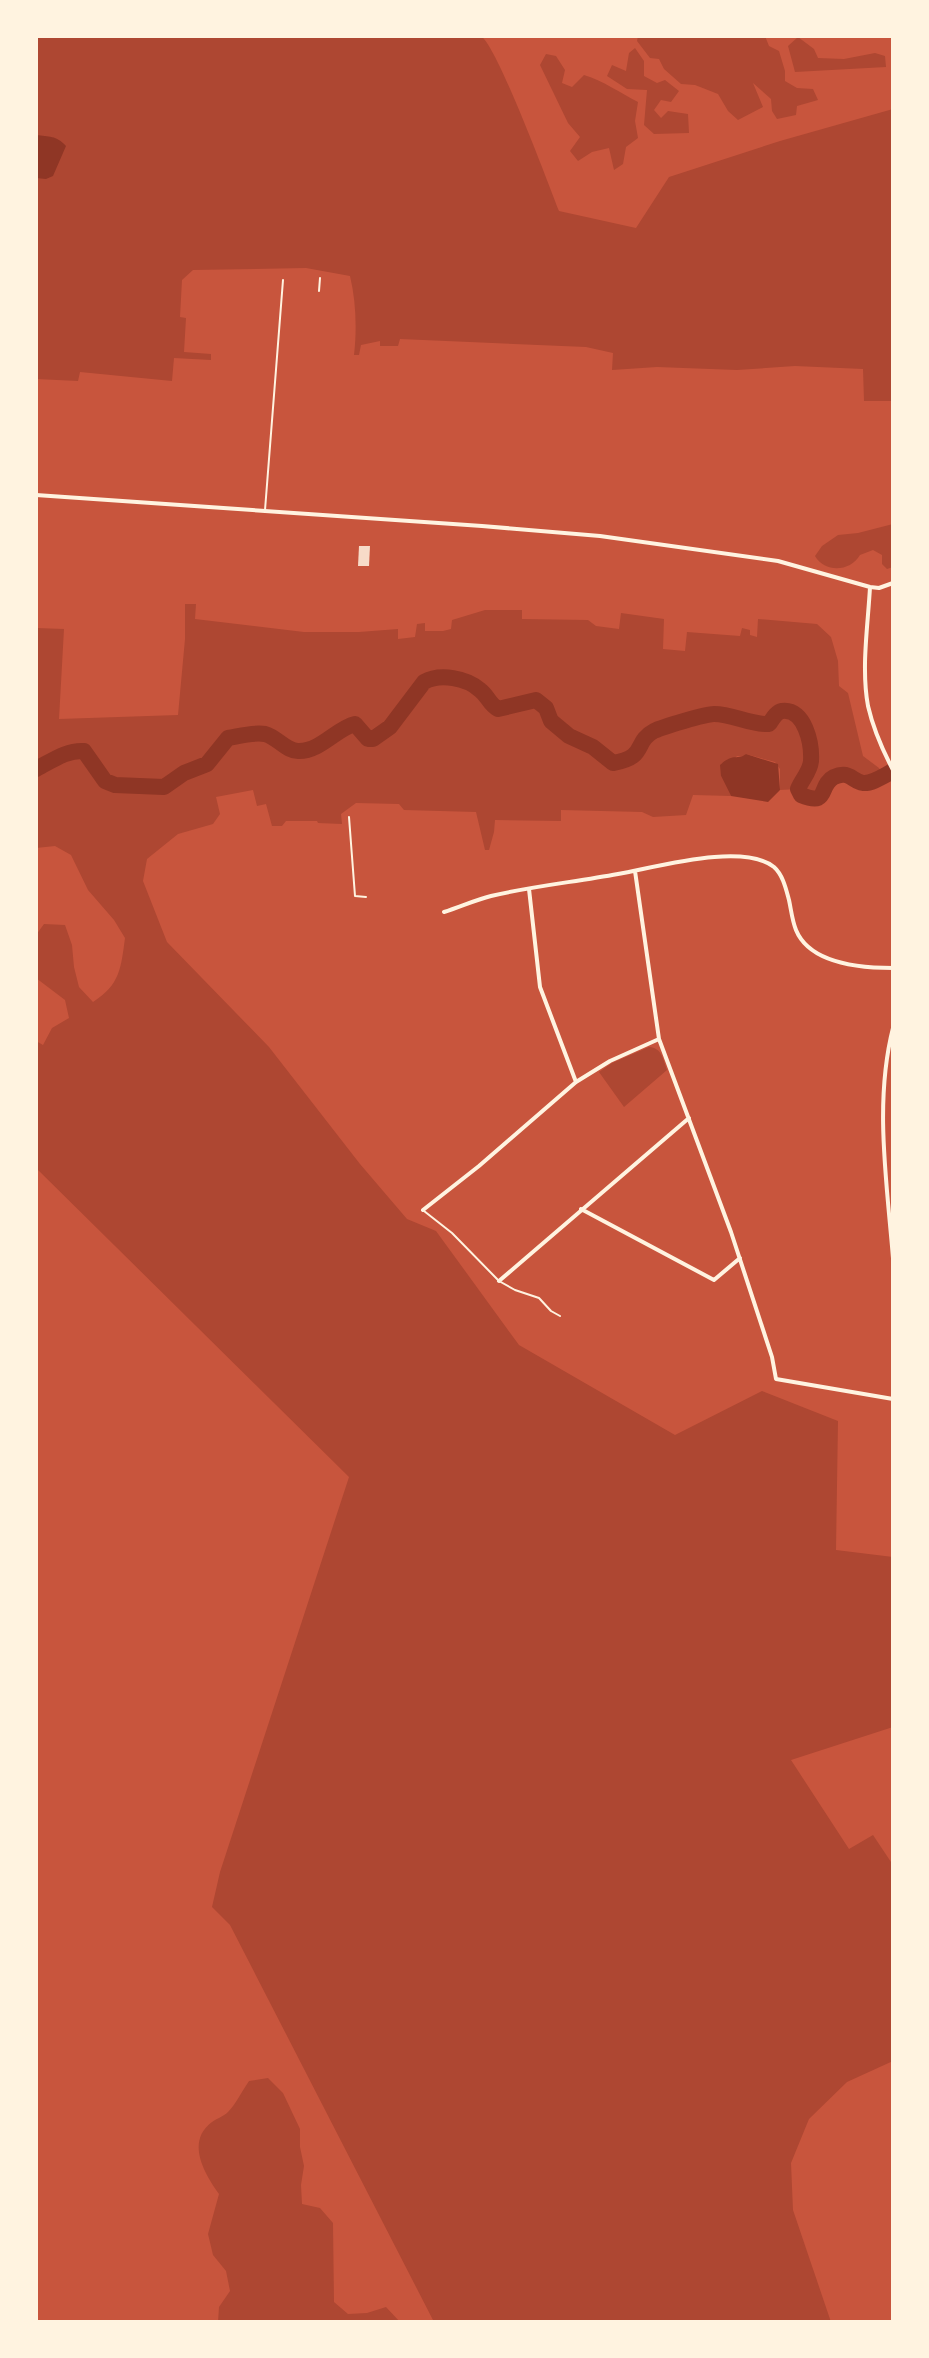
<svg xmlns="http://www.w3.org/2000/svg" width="929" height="2358" viewBox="0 0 929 2358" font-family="Rubik,sans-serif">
<rect width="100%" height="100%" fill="#c8553d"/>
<!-- green -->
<path fill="#ae4732" d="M36,36H481C498,48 548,183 559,211L636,228L669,177L780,141L893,109V417L891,401H864L863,369L795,366L737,370L657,367L612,370L613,353L586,347L400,339L398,346H380V341L361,345L359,355H354C357,329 356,301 350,276L306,268L193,270L182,280L180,317L186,318L184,352L211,354V360L174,358L172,381L80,372L78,381L36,379Z
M638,36H765L769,46L779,51L785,71V81L797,88L813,89L818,100L797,106L796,115L777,119L772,111L771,99L753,83L763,107L738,120L728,111L718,94L695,85L681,84L664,69L659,59L650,58L637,41Z
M798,37L814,49L818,58L844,59L875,53L885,56L886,67L795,72L788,46Z
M635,48L644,61V76L657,83L665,80L679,91L671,102L661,100L654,110L661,118L668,111L688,114L689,133L654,134L644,125L647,90L627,89L607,76L612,65L626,71L629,53Z
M546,54L556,56L565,70L562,83L572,87L584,75C604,81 620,93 638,102L635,121L638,138L626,147L623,164L614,170L609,148L592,152L578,161L570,151L580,137L568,123L540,65Z
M893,524V567L887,569L882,564V555L873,550L860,555C850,572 825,573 815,556L822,546L838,535L858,533Z
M185,604H196L195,619L304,632H359L398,629V639L415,637L417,624L425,623V631H443L451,629L452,620L485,610H522V619L588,620L596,626L619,629L621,613L664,619L663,649L685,651L687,632L740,636L742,628L750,630V635L757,637L758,619L817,624L831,637L838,661L839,686L848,693L863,756L879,768L881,772L867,778C847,766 829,769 820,792L812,794L798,789L780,790V769L775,762L746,754L744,757L737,756L721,776L731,796L693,795L686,815L653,817L642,812L561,810V821L495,820L494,832L489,850H485L476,812L404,810L399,804L356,803L341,814L342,824L318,823L317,821H286L282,826H272L266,804L257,806L253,790L216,797L220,814L213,824L178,834L147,859L143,881L167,942L269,1047L360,1164L407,1219L436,1231L519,1345L675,1435L762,1391L838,1421L836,1550L893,1557V1727L791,1760L849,1849L873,1835L893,1865V2061L847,2082L809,2119L791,2163L793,2210L831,2322H434L230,1925L212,1907L220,1872L349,1477L36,1168V1041L43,1045L52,1028L69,1018L65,1000L36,978V935L44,924L65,925L72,945L74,967L79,987L93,1002C120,985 121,968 125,938L114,920L88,890L71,855L55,846L36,848V628L64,629L59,719L178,715L185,639Z
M649,1047C662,1048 663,1059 667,1070L624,1107L599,1072L612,1063Z
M268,2078L283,2093L300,2129V2147L304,2166L301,2185L302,2204L320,2208L333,2223L334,2302L348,2314L367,2313L386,2307L400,2322H218L219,2307L230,2291L226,2271L213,2255L208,2234L219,2194C205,2174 185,2142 212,2122C217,2118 223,2117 228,2112C236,2104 242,2091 249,2081Z"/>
<!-- water -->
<path fill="#8f3625" d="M36,135C49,137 56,135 66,146L53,176L46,179L36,178Z
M746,754L778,764L780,790L768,802L731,796L721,776L720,765C734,752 737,761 746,754Z"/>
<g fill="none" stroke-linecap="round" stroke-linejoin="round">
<!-- river -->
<path stroke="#8f3625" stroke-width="16" d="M36,769C52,761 66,750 84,751L105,781L115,785L164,787L184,773L207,764L228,738C240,736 253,732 265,734C277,737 287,752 299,751C321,751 337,728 355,724L368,739H373L390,727L424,682C440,673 467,678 480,690C488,696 489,704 498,709L536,700L546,708L551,721L569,736L593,747L613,763C648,757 633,742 654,731C662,727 706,714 714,714C733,714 750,725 769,724C772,720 776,712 782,711C805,708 812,744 811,761C810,772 802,779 798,789L801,795C830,807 818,785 834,777C849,770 852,781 863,783C872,784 885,775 893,771"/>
</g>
<!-- building -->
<path fill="#f7dbc8" d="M359,546H370L369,566H358Z"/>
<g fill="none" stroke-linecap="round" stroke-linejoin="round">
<!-- service -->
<path stroke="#fff3e0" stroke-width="2" d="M319,291L320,278
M265,510L283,280
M349,817L355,896L366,897
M424,1211L452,1233L499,1281L515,1290L539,1298L551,1311L560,1316"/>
<!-- minor -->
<path stroke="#fff3e0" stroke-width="4" d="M36,495L482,526L600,536L778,561L870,587L879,588L893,583
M870,587C868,625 861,668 868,706C873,728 882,749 893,770
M635,871L659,1039L731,1232L772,1357L776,1379L893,1399
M529,889L540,987L576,1082
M444,912C460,907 475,900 491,896C533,886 575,882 618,874C654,868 742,842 774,867C783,875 786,889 789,900C791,909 792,920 796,930C810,964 861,968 893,968
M893,1028C874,1102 887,1183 893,1258
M581,1209L714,1280L740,1258
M423,1210L479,1166L576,1082L610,1061L659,1039
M499,1281L689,1118"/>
</g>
<!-- border -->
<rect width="929" height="2358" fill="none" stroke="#fff3e0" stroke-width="76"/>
</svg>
